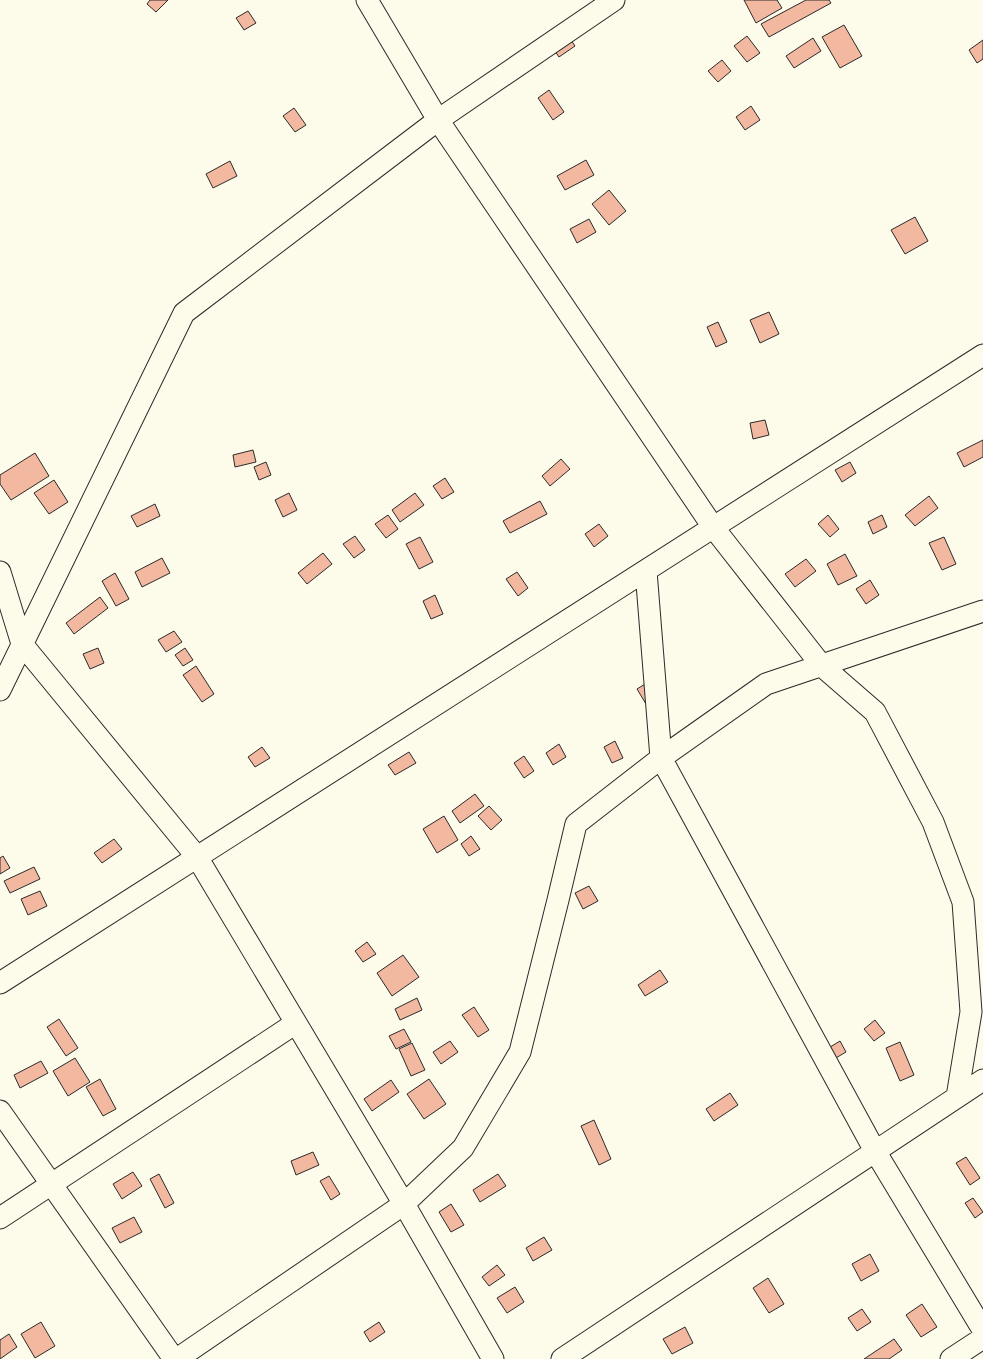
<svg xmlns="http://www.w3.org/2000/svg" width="983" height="1359" viewBox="0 0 983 1359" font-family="Georgia,serif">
<rect width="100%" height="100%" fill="#fdfbea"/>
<!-- building -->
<path fill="#f2b8a0" stroke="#2b2b2b" d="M150,0H168L156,12L147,4Z
M744,0H777L782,8L756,23Z
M806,0H829L831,3L769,37L761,24Z
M248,11L256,23L244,30L236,18Z
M844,25L862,56L840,68L822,37Z
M747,36L760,53L747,62L734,46Z
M569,37L575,46L559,57L552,47Z
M813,38L821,51L794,68L786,56Z
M983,40V59L977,63L969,50Z
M722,60L731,71L718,82L708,71Z
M549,90L564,112L553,120L538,98Z
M751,106L760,120L745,130L736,117Z
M294,108L306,125L295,132L283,116Z
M586,160L594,175L565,190L557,176Z
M230,161L237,176L213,188L206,174Z
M609,190L626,211L609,225L592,204Z
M915,217L928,241L905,254L891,230Z
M589,219L596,232L577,243L570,229Z
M769,312L779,334L760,343L750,320Z
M718,322L727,342L716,347L707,327Z
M765,420L769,435L753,439L750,423Z
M983,440V457L964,467L957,453Z
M253,450L256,462L235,467L233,455Z
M35,453L49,476L11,500L0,484V475Z
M561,459L570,469L550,486L542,476Z
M266,462L271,475L259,480L254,467Z
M850,462L856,473L842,482L835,470Z
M445,478L454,492L442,499L433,486Z
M54,480L68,502L49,514L34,493Z
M289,493L297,510L283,517L275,500Z
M415,493L424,505L400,522L392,510Z
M929,496L938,508L915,526L905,515Z
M540,501L547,514L510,533L503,521Z
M155,504L160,516L137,527L131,516Z
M388,515L398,529L386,538L375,524Z
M828,515L839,529L830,537L818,524Z
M882,515L887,527L873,534L868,522Z
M599,524L608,536L594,547L585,534Z
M355,536L365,550L354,558L343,544Z
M420,537L433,562L419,569L406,544Z
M944,537L956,564L942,570L929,543Z
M323,553L332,564L307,584L298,573Z
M845,554L857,576L838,585L827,564Z
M162,558L170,573L142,587L135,572Z
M806,559L816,571L795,587L785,574Z
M517,572L528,588L518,596L506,579Z
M115,573L129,599L116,606L102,581Z
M870,580L879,595L866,604L856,589Z
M435,595L443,614L431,619L423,601Z
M100,597L108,608L74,634L66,623Z
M174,631L182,642L166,652L158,640Z
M98,648L104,663L90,669L83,654Z
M185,648L193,660L183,666L175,655Z
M196,666L214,694L202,702L183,675Z
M650,681L646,704L637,689Z
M615,741L623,758L612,763L604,747Z
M559,744L566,757L553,765L546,753Z
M262,747L270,758L255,767L248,757Z
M409,752L416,763L395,775L388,765Z
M524,756L534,771L524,778L514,763Z
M475,794L484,806L460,823L452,811Z
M489,806L502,820L491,830L478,816Z
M444,816L458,840L437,853L423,829Z
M471,836L480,849L469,856L461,844Z
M114,839L122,849L102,863L94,853Z
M3,856L10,868L0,874V858Z
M34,867L40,879L10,893L4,881Z
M589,886L598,901L583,909L575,893Z
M40,891L47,906L28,915L21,899Z
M367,942L376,954L363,962L355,951Z
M403,955L419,977L392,996L377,973Z
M660,970L668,982L645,996L638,985Z
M417,998L422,1010L400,1020L395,1009Z
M474,1007L489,1030L478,1037L462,1015Z
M59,1019L78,1048L66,1056L47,1027Z
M875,1020L885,1033L874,1041L864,1029Z
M404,1029L411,1042L396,1049L389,1036Z
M450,1041L458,1052L441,1064L433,1052Z
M840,1041L846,1052L829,1062L822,1052Z
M900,1042L914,1075L900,1081L886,1048Z
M412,1043L425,1070L411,1076L399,1049Z
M75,1058L90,1082L68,1096L53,1071Z
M41,1061L48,1073L20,1088L14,1075Z
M100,1079L116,1109L103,1116L86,1087Z
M429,1079L446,1104L424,1119L407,1094Z
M391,1080L399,1092L372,1111L364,1099Z
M730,1093L738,1105L714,1121L706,1109Z
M594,1120L611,1159L599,1165L581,1126Z
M313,1152L319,1165L296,1175L291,1161Z
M966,1157L980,1178L970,1185L956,1163Z
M133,1172L142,1186L122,1199L113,1184Z
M159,1174L174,1203L165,1208L150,1179Z
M498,1174L506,1186L480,1202L473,1190Z
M329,1176L340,1194L331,1200L320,1181Z
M973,1198L983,1212L975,1218L965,1203Z
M451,1204L464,1225L451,1232L439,1212Z
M134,1217L142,1232L120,1243L112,1228Z
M544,1237L552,1250L533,1261L526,1248Z
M870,1254L879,1271L861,1281L852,1264Z
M497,1265L505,1275L489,1286L482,1277Z
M768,1278L784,1304L769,1313L753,1288Z
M515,1287L524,1302L507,1313L497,1298Z
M922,1304L937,1327L921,1337L906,1315Z
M862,1309L871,1322L857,1331L848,1318Z
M41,1322L55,1346L35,1358L21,1334Z
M379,1322L385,1332L370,1342L364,1332Z
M685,1327L693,1343L672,1354L663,1339Z
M9,1334L17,1347L0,1359V1340Z
M894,1339L902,1350L889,1359H864Z"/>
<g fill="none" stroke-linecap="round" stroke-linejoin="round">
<defs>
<path id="street" d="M367,0L438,120L713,527L822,666L875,712L933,822L963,902L971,1012L957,1097
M646,571L661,758L875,1151L983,1330
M0,572L22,644L197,857L404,1204L493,1359
M0,690L184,313L438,120L614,0
M0,983L983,355
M0,1111L174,1359
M0,1218L296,1023
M177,1359L404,1204L463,1148L520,1052L558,900L576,824L661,758L766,684L983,611
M562,1359L983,1080
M951,1359L983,1338"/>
</defs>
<!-- street casing -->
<use href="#street" stroke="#2b2b2b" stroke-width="23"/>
<!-- street -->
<use href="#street" stroke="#fdfbea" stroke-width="21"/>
</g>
</svg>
